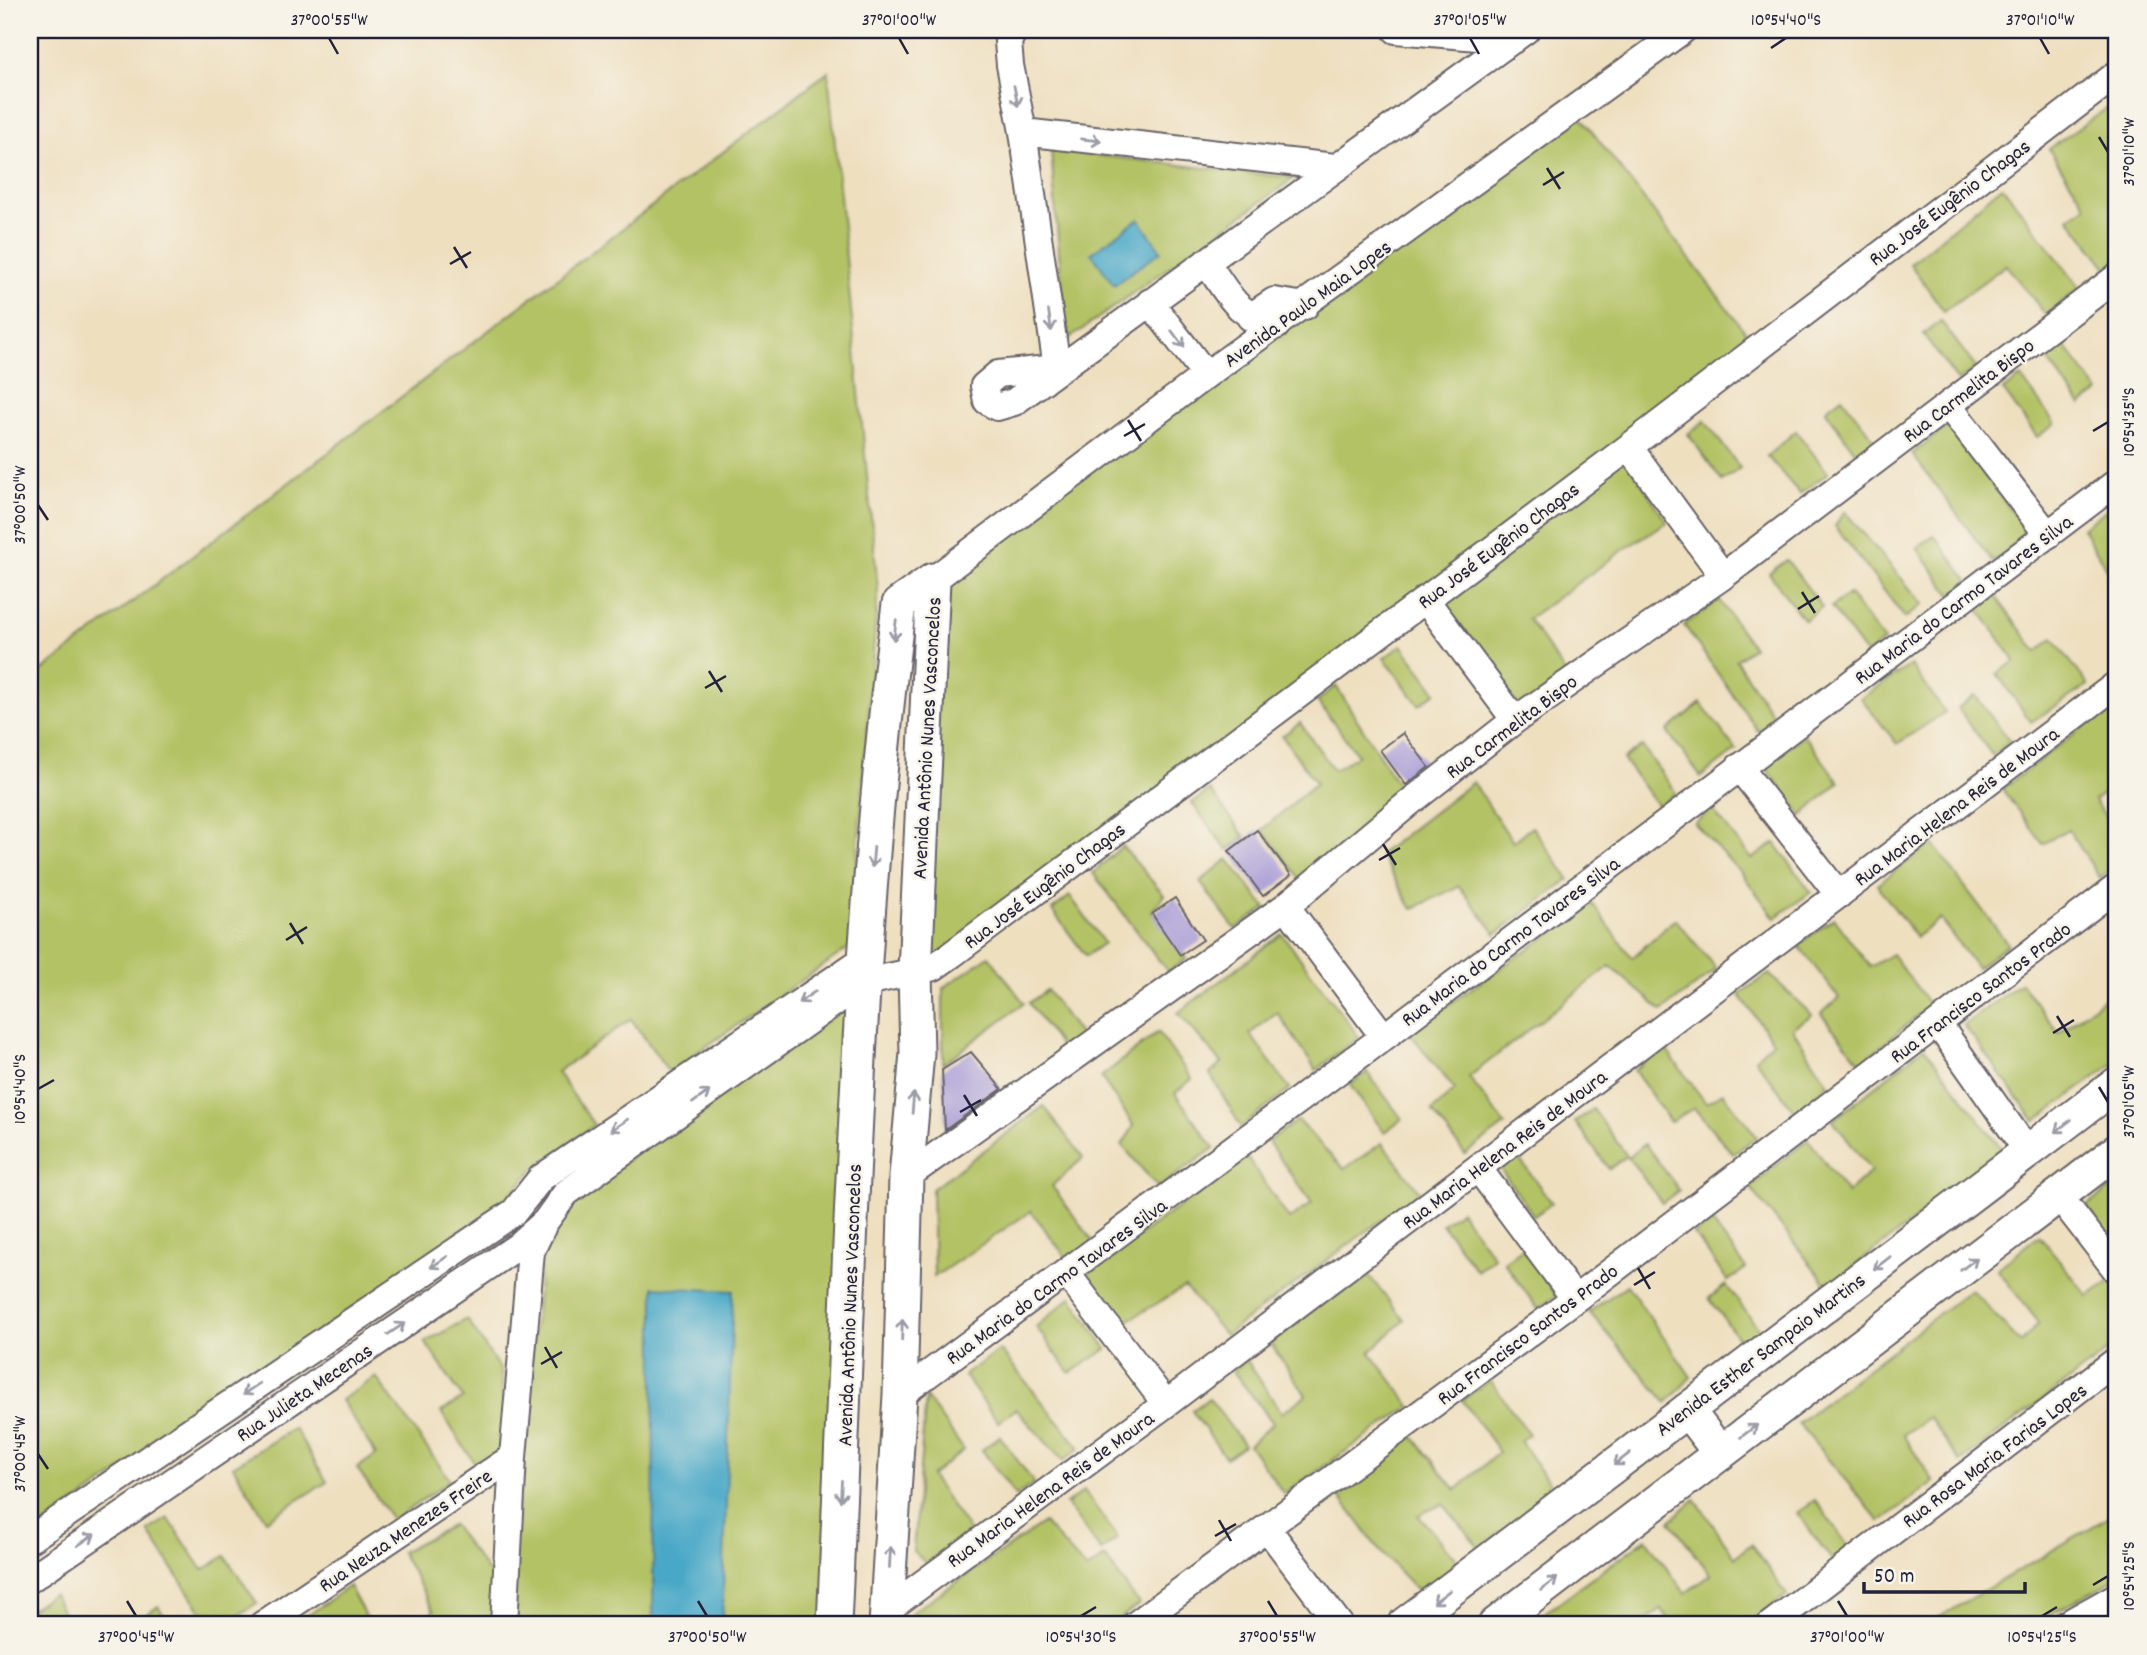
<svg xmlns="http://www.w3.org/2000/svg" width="2147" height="1655" viewBox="0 0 2147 1655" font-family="Dekko,sans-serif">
<rect width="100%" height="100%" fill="#f7f3e8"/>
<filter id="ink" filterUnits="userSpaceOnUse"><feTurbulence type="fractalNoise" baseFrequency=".0143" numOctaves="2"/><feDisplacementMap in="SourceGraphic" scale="14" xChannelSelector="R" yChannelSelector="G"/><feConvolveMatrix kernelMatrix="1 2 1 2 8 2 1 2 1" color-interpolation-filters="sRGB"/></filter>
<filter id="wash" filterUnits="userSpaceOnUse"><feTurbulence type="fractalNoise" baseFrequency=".00686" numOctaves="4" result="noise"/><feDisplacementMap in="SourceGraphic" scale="28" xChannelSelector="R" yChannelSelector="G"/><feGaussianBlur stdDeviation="1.57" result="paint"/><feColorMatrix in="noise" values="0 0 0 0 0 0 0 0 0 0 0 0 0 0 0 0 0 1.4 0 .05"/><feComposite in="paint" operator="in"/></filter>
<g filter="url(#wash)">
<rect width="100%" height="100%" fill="#eedfbf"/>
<!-- green -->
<path fill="#b3c265" stroke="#6a7250" stroke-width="2" d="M828,72L878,589L850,947L669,1072L631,1019L557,1072L594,1125L534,1169L503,1202L30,1535V680Z
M1574,108L1757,347L1628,463L1667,522L1626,548L1528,619L1566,674L1515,720L1426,600L915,972L933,580Z
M2107,108L2117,120V262L2108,269L2069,218L2086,206L2049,149Z
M1051,150L1294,178L1066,341Z
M2002,186L2080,288L2046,315L2006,265L1944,311L1910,264Z
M1941,321L1976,368L1958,381L1923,334Z
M2064,345L2099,392L2081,405L2046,358Z
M2021,377L2055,424L2037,437L2003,390Z
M1842,397L1877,444L1859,457L1825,410Z
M1705,421L1740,468L1722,481L1688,434Z
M1948,426L2028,533L1993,562L1912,454Z
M1796,431L1828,473L1800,494L1767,456Z
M2117,502V586L2082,528Z
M1845,512L1923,604L1905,618L1835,526Z
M1934,535L1969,582L1951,595L1917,548Z
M1787,560L1822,607L1804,620L1769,573Z
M1849,594L1884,641L1866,654L1831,607Z
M1994,594L2037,652L2053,638L2088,685L2031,722L1997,674L2015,661L1977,607Z
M1719,600L1753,647L1736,660L1775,719L1758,731L1684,625Z
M1402,645L1436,692L1419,705L1384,658Z
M1911,665L1945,712L1897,744L1861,698Z
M1336,686L1405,796L1301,880L1262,830L1316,783L1282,736L1300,723L1334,770L1358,755L1317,701Z
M1975,695L2010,742L1992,755L1958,708Z
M2117,701V783L2094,801L2117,833V862L2100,878L2068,829L2043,844L2002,789Z
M1701,703L1736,750L1701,777L1667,731Z
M1804,735L1839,782L1802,816L1764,765Z
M1642,746L1676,793L1658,806L1623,759Z
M1473,782L1513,842L1532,827L1569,879L1496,934L1459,886L1412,909L1380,854Z
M1210,790L1245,837L1227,850L1192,803Z
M1712,809L1752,859L1775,843L1811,892L1775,918L1742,874L1694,823Z
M1932,843L2008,944L1977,968L1940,919L1916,937L1877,885Z
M1122,846L1164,895L1152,912L1186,959L1168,972L1093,873Z
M1228,859L1266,908L1235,929L1200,882Z
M1070,896L1104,943L1086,956L1052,910Z
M1593,904L1632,958L1675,919L1717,969L1662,1011L1610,966L1469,1077L1505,1125L1465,1154L1432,1111L1455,1090L1409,1032Z
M1834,918L1870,967L1892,954L1930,1005L1861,1063L1821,1014L1839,998L1798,945Z
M1282,934L1359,1037L1316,1070L1277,1012L1250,1034L1290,1089L1241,1127L1210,1074L1222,1063L1178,1013Z
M989,956L1024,1003L943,1064V988Z
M1769,974L1812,1015L1792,1028L1828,1084L1798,1116L1755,1059L1773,1041L1739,994Z
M862,983L839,1625H504L545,1222Z
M2021,983L2059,1033L2117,988V1061L2035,1121L1964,1025Z
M1047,990L1081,1037L1063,1050L1029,1003Z
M1158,1032L1192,1079L1175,1093L1214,1148L1158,1188L1122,1145L1134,1126L1101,1077Z
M1664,1047L1706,1103L1723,1093L1757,1137L1733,1154L1694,1108L1670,1122L1634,1070Z
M1924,1047L2004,1152L1828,1286L1750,1187L1808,1139L1847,1193L1871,1171L1833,1120Z
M1367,1072L1402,1119L1384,1132L1350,1085Z
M1044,1106L1083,1158L1052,1186L1094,1243L1068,1260L1031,1211L934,1277L932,1189Z
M1593,1109L1627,1156L1609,1169L1575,1122Z
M1297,1120L1344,1169L1382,1143L1420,1192L1225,1335L1185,1287L1124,1323L1087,1274L1247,1157L1289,1219L1312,1203L1268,1142Z
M1645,1144L1679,1190L1662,1203L1628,1157Z
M1517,1156L1552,1203L1534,1216L1500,1169Z
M2117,1184V1250L2086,1206Z
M1460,1211L1494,1257L1477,1271L1442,1224Z
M1712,1222L1746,1268L1728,1281L1694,1234Z
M2039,1235L2088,1296L2112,1280L2117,1286V1344L1960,1462L1929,1417L1903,1435L1934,1482L1880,1522L1798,1423L1971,1289L2021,1343L2039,1323L1997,1269Z
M1522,1249L1556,1296L1538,1309L1504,1262Z
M1363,1268L1404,1320L1370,1352L1411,1406L1284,1494L1249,1445L1273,1423L1233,1371L1246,1359L1282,1413L1306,1395L1270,1343Z
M1627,1285L1691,1377L1667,1403L1589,1312Z
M1726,1285L1761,1332L1743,1345L1709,1298Z
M1071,1297L1107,1349L1070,1373L1036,1327Z
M467,1319L501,1371L506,1449L477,1467L441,1412L463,1398L425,1342Z
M1000,1350L1080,1448L1063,1461L1016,1409L998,1422L964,1375Z
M376,1377L450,1480L393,1521L357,1468L376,1455L341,1400Z
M1490,1380L1529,1434L1520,1441L1557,1494L1479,1547L1443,1504L1418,1515L1459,1563L1420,1593L1379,1550L1336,1492L1411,1434L1456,1490L1499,1452L1462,1400Z
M926,1397L964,1450L931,1476L970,1532L927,1564L913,1551Z
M1209,1398L1244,1445L1226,1458L1192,1411Z
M294,1428L327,1482L266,1520L233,1466Z
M1000,1436L1034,1483L1016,1496L982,1450Z
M1084,1491L1118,1538L1101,1551L1066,1504Z
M1695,1499L1735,1557L1751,1544L1787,1595L1745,1625H1672L1661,1609L1639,1625H1528L1646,1539L1685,1593L1711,1575L1670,1521Z
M1815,1500L1849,1547L1832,1560L1797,1513Z
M2117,1512V1578L2031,1625H1926Z
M168,1518L203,1570L225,1556L257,1603L223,1625H210L148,1531Z
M1044,1523L1087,1570L1105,1557L1139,1604L1112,1625H912V1612Z
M453,1525L494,1580V1625H414L434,1611L401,1552Z
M349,1586L370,1625H307L303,1619Z
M53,1594L70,1625H30V1609Z
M158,1606L170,1625H133Z"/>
<!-- water -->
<path fill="#48a8c7" stroke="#356581" stroke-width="2" d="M1139,219L1161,251L1114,285L1091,253Z
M654,1287L733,1291L722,1625H653Z"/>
<g id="blocks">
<!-- building -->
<path fill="#aca0d8" d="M1403,733L1429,767L1406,785L1380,750Z
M1257,830L1291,875L1263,896L1229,851Z
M1175,898L1203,940L1180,955L1152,914Z
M971,1052L1002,1089L945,1130L942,1070Z"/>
</g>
</g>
<g filter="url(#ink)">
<use href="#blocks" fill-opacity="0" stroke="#696469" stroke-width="2"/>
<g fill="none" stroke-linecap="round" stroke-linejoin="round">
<defs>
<path id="minor" d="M1014,30L1008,42L1010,65L1023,132L1057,368
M1396,30L1513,40
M1023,132L1335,167
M1206,262C1231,297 1233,312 1276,326
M1150,302L1206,375
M1250,317L1274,301L1305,306
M1057,368L998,374L984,386L987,401L997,407L1014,402L1526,30
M1948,405L2048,535
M1629,447L1723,576
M933,580L1206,375L1683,30
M1425,599L1515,720
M1739,767L1839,895
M1286,906L1384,1037
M1938,1024L2028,1152
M1478,1168L1575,1299
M906,1177L1286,906L1409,803L1515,720L1723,576L2117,277
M2059,1196L2117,1271
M1067,1274L1166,1404
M900,1395L1384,1037L2117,482
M1267,1528L1340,1625
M30,1539L514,1212L541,1178L864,959
M30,1579L518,1246L545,1222L566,1193L862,983L934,967L951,955L1629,447L2117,74
M887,1610L1166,1404L2117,684
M262,1625L513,1457
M504,1625L513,1457L531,1251L542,1228
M1135,1625L1575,1299L2117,887
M1770,1625L2117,1360
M2065,1625L2117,1596"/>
<path id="tertiary" d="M1687,1410L1720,1453
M834,1625C850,1285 855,942 899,604L933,580
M886,1625L900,1395L906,1177L917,1053L915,972L933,580
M1404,1625L2117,1084
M1495,1625L2117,1151"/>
</defs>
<!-- minor casing -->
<use href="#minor" stroke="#696469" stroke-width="30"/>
<!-- tertiary casing -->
<use href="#tertiary" stroke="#696469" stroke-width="37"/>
<!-- minor -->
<use href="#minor" stroke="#fff" stroke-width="26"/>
<!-- tertiary -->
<use href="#tertiary" stroke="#fff" stroke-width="33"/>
</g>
<!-- one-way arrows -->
<defs><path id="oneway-shaft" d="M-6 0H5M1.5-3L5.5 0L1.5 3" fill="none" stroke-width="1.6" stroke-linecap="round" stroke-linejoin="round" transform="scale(1.75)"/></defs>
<g stroke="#9c9ca7">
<use href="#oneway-shaft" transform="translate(1016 96) rotate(79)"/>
<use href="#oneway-shaft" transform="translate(1091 140) rotate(6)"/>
<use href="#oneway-shaft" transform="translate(1050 321) rotate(82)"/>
<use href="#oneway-shaft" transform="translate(1178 339) rotate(53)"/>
<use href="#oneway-shaft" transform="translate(895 630) rotate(97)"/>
<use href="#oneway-shaft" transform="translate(873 857) rotate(95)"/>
<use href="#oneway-shaft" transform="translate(807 997) rotate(146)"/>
<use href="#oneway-shaft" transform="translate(701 1097) rotate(-35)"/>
<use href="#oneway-shaft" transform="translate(913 1103) rotate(-85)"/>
<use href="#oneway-shaft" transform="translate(619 1125) rotate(146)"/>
<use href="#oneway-shaft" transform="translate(2063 1126) rotate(143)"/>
<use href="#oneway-shaft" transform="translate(439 1262) rotate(146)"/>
<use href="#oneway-shaft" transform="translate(1882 1263) rotate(143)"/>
<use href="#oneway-shaft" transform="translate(1969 1264) rotate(-37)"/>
<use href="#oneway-shaft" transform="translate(396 1329) rotate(-34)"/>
<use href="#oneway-shaft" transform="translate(902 1330) rotate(-88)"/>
<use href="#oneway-shaft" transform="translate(251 1389) rotate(146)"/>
<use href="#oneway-shaft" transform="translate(1749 1431) rotate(-37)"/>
<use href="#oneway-shaft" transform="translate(1622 1459) rotate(143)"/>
<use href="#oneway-shaft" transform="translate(841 1491) rotate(93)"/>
<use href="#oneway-shaft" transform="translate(86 1540) rotate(-34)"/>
<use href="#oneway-shaft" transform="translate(890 1557) rotate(-87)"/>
<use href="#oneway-shaft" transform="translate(1549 1584) rotate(-37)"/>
<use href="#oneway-shaft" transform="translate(1441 1597) rotate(143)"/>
</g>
</g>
<!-- ticks -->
<path fill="none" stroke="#22223b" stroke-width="2.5" d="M329,38L338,54M899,38L908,54M1470,38L1479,54M2040,38L2049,54M1771,48L1786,38M2099,137L2108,152M1547,168L1560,189M1543,185L1564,172M454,247L467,268M450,264L471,252M1128,420L1141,441M2093,431L2108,422M1124,436L1145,424M38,505L48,520M1802,592L1815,613M1798,609L1819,596M709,671L722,692M705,688L726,676M1383,844L1396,865M1379,860L1400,848M290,923L303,944M286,940L307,927M2057,1016L2070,1037M2053,1033L2074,1020M2099,1087L2108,1102M38,1089L54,1080M964,1095L977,1116M960,1112L981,1100M1638,1268L1650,1289M1634,1285L1655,1272M545,1347L557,1368M541,1364L562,1352M38,1454L48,1469M1219,1520L1231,1541M1215,1536L1236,1524M2093,1585L2108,1576M127,1601L136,1616M698,1601L707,1616M1268,1601L1277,1616M1838,1601L1847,1616M1081,1616L1096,1607M2042,1616L2057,1607"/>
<g text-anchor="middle" stroke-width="5" stroke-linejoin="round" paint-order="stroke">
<!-- street labels -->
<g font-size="21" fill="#22223b" stroke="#f7f3e8">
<text transform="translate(1949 202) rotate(-37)" y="7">Rua José Eugênio Chagas</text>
<text transform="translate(1307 303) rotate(-36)" y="7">Avenida Paulo Maia Lopes</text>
<text transform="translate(1968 390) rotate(-37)" y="7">Rua Carmelita Bispo</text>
<text transform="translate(1498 545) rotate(-37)" y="7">Rua José Eugênio Chagas</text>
<text transform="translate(1963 599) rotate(-37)" y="7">Rua Maria do Carmo Tavares Silva</text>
<text transform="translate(1511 726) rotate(-37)" y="7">Rua Carmelita Bispo</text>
<text transform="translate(926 738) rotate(-87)" y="7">Avenida Antônio Nunes Vasconcelos</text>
<text transform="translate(1956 806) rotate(-37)" y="7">Rua Maria Helena Reis de Moura</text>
<text transform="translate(1044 885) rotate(-37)" y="7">Rua José Eugênio Chagas</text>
<text transform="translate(1510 941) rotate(-37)" y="7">Rua Maria do Carmo Tavares Silva</text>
<text transform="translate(1980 992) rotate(-37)" y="7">Rua Francisco Santos Prado</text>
<text transform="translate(1504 1149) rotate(-37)" y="7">Rua Maria Helena Reis de Moura</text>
<text transform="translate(1056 1281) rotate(-36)" y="7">Rua Maria do Carmo Tavares Silva</text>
<text transform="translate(849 1305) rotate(-88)" y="7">Avenida Antônio Nunes Vasconcelos</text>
<text transform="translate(1527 1334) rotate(-37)" y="7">Rua Francisco Santos Prado</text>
<text transform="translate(1760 1354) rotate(-37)" y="7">Avenida Esther Sampaio Martins</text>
<text transform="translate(304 1392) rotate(-34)" y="7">Rua Julieta Mecenas</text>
<text transform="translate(1994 1455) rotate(-37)" y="7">Rua Rosa Maria Farias Lopes</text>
<text transform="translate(1050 1489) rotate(-36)" y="7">Rua Maria Helena Reis de Moura</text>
<text transform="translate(405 1530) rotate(-34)" y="7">Rua Neuza Menezes Freire</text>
</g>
</g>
<!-- margin -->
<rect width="2147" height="1655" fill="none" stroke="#f7f3e8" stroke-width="77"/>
<!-- scale -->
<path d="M1864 1582v10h161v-10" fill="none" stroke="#22223b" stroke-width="3.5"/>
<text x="1874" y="1582" font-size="21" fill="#22223b" stroke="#f7f3e8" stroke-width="5" paint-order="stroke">50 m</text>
<rect x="38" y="38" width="2070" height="1578" fill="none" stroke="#22223b" stroke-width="2.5"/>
<g font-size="18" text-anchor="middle" fill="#22223b">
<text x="329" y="25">37°00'55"W</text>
<text x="899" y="25">37°01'00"W</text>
<text x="1470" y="25">37°01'05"W</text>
<text x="1786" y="25">10°54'40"S</text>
<text x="2040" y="25">37°01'10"W</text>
<text transform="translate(2128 152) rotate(-90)" y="6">37°01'10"W</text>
<text transform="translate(2128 422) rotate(-90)" y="6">10°54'35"S</text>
<text transform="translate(19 505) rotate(-90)" y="6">37°00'50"W</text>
<text transform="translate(19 1089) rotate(-90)" y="6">10°54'40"S</text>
<text transform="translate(2128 1102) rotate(-90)" y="6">37°01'05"W</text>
<text transform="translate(19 1454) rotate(-90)" y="6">37°00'45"W</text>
<text transform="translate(2128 1576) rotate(-90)" y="6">10°54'25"S</text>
<text x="136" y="1642">37°00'45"W</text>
<text x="707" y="1642">37°00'50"W</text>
<text x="1081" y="1642">10°54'30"S</text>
<text x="1277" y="1642">37°00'55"W</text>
<text x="1847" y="1642">37°01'00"W</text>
<text x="2042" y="1642">10°54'25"S</text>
</g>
</svg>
